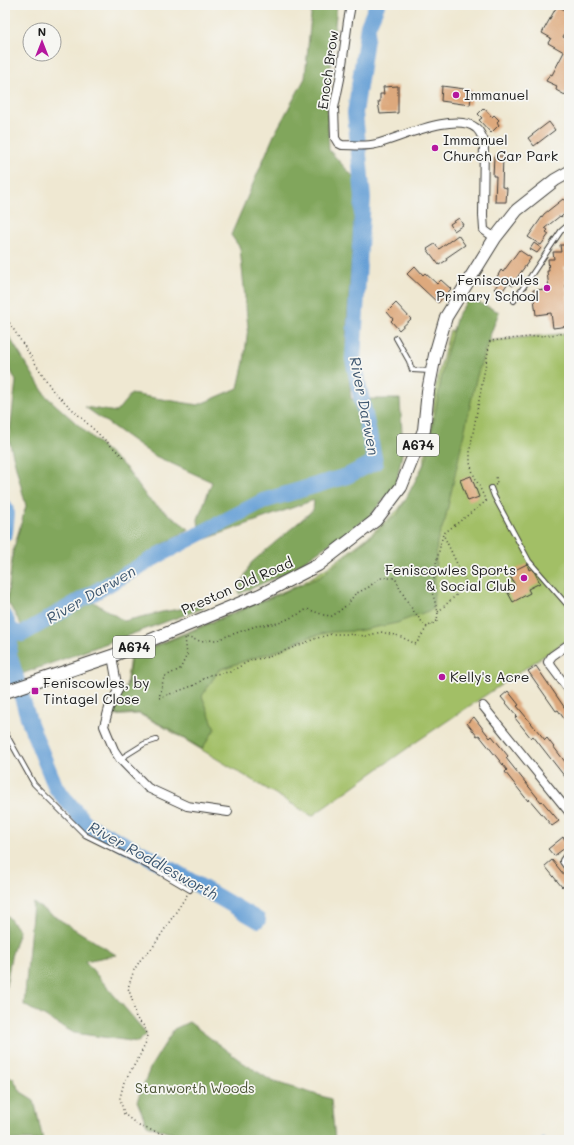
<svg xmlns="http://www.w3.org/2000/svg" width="574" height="1145" viewBox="0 0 574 1145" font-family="Mali,sans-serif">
<rect width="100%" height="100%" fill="#f6f6f2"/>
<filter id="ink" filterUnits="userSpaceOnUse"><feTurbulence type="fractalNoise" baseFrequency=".025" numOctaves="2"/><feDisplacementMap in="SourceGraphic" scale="8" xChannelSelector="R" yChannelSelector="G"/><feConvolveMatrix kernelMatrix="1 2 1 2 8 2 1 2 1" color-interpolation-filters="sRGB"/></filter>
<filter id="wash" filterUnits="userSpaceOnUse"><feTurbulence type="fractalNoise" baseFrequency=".012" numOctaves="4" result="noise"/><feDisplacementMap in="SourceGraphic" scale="16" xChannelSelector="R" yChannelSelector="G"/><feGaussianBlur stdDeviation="0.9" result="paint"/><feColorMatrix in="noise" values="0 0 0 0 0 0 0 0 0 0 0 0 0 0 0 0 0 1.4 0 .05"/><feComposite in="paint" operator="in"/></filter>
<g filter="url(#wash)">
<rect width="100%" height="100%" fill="#efe8d2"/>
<!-- green -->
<path fill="#a2bf66" stroke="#5f6e41" d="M450,330L488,341L569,333V639L419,740L312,816L162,726L139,714L112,716L109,708L126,686L130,656L303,583L331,565L364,540L398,510L412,490L423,466L432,419L436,383Z"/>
<!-- forest -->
<path fill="#81a65b" stroke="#4e613c" d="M312,5H337L327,104L329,150L357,181L346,340L351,399H400L403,449L396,485L369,517L288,572L239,594V588L251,563L313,510L314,500L200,541L198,519L212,482L153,455L85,407L116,412L131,394L198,405L238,388L244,362L248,327L240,248L231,235L274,135L305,78Z
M469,298L499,312L488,341L476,379L445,520L437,541L433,609L397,623L357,631L330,632L305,638L280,650L250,659L219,670L202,696L215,729L202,749L171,730L139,713L113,715L110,708L127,687L131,657L320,577L398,514L427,458L445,358L457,316Z
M5,330L46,396L126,468L148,499L189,529L31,623L22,626L7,601L13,551L26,506L9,440L16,381L5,359Z
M92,601L124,621L162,612L203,605L204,608L5,680V629L10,637L20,638Z
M33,903L116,955L85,961L147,1034L138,1042L74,1033L24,1005Z
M5,913L19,931L11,957L5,992Z
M189,1022L242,1062L272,1081L331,1099L335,1140H200L197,1138L166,1132L147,1125L137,1101L151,1066L174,1029Z
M5,1077L13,1078L21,1092L34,1100L43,1140H5Z"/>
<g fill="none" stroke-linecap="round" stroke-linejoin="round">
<!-- stream -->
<path stroke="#68a0d6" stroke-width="2.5" d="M543,1140V1139"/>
<!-- river -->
<path stroke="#68a0d6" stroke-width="16" d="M5,507L7,514L5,533
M5,617L11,631L22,634L161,554L263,501L347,476L375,462L353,359L363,198L355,113L368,26L377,5
M11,631L9,654L30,724L56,788L86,824L146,855L258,920"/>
</g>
<g id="blocks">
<!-- building -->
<path fill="#dda97d" d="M557,6L567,11L565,16L569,18V25L563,37L569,41V88L565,95L556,90L557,86L546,81L550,74L552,75L564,52L548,43L551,38L542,33Z
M398,86V113L380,114L378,102H380V94H384L383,87Z
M442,86L472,90L470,105L441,101Z
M484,108L492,117L494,115L499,120L497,122L499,125L491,133L479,120L482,118L478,114Z
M549,122L555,130L534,146L528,138Z
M494,156H503L502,187L507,188L506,202H495L496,176H493Z
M563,199L569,206V210L561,217L560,216L545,228L548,230L546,232L549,234L541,245L528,237L544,214Z
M459,218L463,225L454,231L450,224Z
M458,235L465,245L446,258L447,260L439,265L427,249L435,244L439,249Z
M534,243L541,248L537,253L530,249Z
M560,245H569V266L564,267L569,313V326L553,328L551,313L536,315L533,290L549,289L547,271H549L548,259H554L553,252H561Z
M519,250L531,258L516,279L517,280L513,286L508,283L501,293L494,289L501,280L497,277L501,270L503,272Z
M415,266L423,275L425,273L437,284L441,280L451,289L438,303L407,274Z
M396,303L411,319L399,330L391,321L393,319L387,312Z
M471,476L479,497L468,501L460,480Z
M527,564L529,570L531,569L535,573L540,583L528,589L530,593L513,602L507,591L515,586L509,573Z
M536,666L569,714V726L558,710L556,711L528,671Z
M508,691L519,705L517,706L545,740L547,738L569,767V782L533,736L531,738L515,718L517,716L501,697Z
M474,717L490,738L492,736L508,756L506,758L541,802L542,801L559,821L552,826L529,799L528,801L505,772L507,770L479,735L477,736L467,723Z
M563,837L569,845L554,856L548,849Z
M552,860L569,881L562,887L545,866Z"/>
</g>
</g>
<g filter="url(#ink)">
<use href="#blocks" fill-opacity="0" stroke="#3c3b37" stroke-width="1"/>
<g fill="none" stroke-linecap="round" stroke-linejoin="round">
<defs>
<path id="service" d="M514,301L561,231L569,224
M396,338L409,361L412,370L430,371
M491,488L494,496L529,561L569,607
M5,732L34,784L85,835L156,870L190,890
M120,759L144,744L156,740"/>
<path id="minor" d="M351,5L348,21L340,79L334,108L335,138L338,143L342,145C353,145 366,147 376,144C400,138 455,111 476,128C480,131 482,137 484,141L483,215L484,230L495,238
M569,644L552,656L548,662L569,690
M112,656L118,690L109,708L104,726L114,750L120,759L148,788L187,806L228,812
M483,706L569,812
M569,854L564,861L569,868"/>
<path id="primary" d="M5,692L112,656L260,595L318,565L353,538L376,520L401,487L424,430L428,391L435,355L446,317L495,238L517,210L555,180L569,172"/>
</defs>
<!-- service casing -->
<use href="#service" stroke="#3c3b37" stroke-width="6"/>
<!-- minor casing -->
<use href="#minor" stroke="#3c3b37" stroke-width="10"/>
<!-- primary casing -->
<use href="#primary" stroke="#3c3b37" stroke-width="14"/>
<!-- path -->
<path stroke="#3c3b37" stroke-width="1.5" stroke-dasharray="1 3" stroke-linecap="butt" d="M5,316L53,391L123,457
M495,485L497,484L496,476
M486,501L473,473L470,463V449L490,341L569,333
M438,612L467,585L443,534
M427,627C417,617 409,605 402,592C399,588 398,583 395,578H379L369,587L355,594L348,604L338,612L332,616L324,615L307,609L301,613L279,623L256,626L216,640L200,641L185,637L187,655L180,669L164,677L159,698L195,685L209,675L222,673L230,672L251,660L269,657L317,638L332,634H347L366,636L381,632L399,636L416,644L427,627L437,621L438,612L432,592L436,564L443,534L489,499
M187,895L153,947L141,959L134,970L128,988L132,999L136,1018L144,1026L147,1034L146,1043L138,1059L124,1082L120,1098L124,1114L139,1126L172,1137L192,1140"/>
<!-- service -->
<use href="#service" stroke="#fff" stroke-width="4"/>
<!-- minor -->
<use href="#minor" stroke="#fff" stroke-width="8"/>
<!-- primary -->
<use href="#primary" stroke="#fff" stroke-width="12"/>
</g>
</g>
<!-- markers -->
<g fill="#b5179e" stroke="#f6f6f2" stroke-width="1.5">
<circle cx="456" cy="95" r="4"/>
<circle cx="435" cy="148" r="4"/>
<circle cx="547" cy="288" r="4"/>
<circle cx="524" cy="578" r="4"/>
<circle cx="442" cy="677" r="4"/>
<rect x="31" y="687" width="8" height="8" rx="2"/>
</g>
<g text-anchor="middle" stroke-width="3.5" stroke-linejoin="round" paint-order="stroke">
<!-- shield labels -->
<g fill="#f6f6f2" stroke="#5d5d5c" stroke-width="1">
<rect x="397" y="434" width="42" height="22" rx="3"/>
<rect x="113" y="636" width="42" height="22" rx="3"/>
</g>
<g font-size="13" font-weight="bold" fill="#1c1c1c">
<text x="418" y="450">A674</text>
<text x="134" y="652">A674</text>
</g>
<!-- street labels -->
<g font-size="14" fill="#1c1c1c" stroke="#f6f6f2">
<text transform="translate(328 70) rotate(-82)" y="5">Enoch Brow</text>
<text transform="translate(237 586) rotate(-24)" y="5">Preston Old Road</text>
</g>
<!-- poi labels -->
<g font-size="14" fill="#1c1c1c" stroke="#f6f6f2" text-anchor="start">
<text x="464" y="100">Immanuel</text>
<text x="443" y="145">Immanuel<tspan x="443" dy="16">Church Car Park</tspan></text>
<text x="539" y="285" text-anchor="end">Feniscowles<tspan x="539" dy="16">Primary School</tspan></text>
<text x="516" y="575" text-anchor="end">Feniscowles Sports<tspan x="516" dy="16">&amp; Social Club</tspan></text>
<text x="450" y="682">Kelly's Acre</text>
<text x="43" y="688">Feniscowles, by<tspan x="43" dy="16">Tintagel Close</tspan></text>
</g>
<!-- park labels -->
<g font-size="14" fill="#4b5536" stroke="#f6f6f2">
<text x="195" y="1093">Stanworth Woods</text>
</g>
<!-- water labels -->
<g font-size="15" font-style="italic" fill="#3e5770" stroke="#f6f6f2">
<text transform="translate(364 406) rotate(79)" y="5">River Darwen</text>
<text transform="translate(91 595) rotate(-30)" y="5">River Darwen</text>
<text transform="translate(153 861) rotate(29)" y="5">River Roddlesworth</text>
</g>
</g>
<!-- margin -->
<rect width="574" height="1145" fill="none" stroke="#f6f6f2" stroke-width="20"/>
<!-- north arrow -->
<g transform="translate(42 42)"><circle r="19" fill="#f6f6f2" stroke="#9f9f9c"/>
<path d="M0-3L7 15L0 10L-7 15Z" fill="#b5179e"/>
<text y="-6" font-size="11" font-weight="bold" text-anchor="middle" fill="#1c1c1c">N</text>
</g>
</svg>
